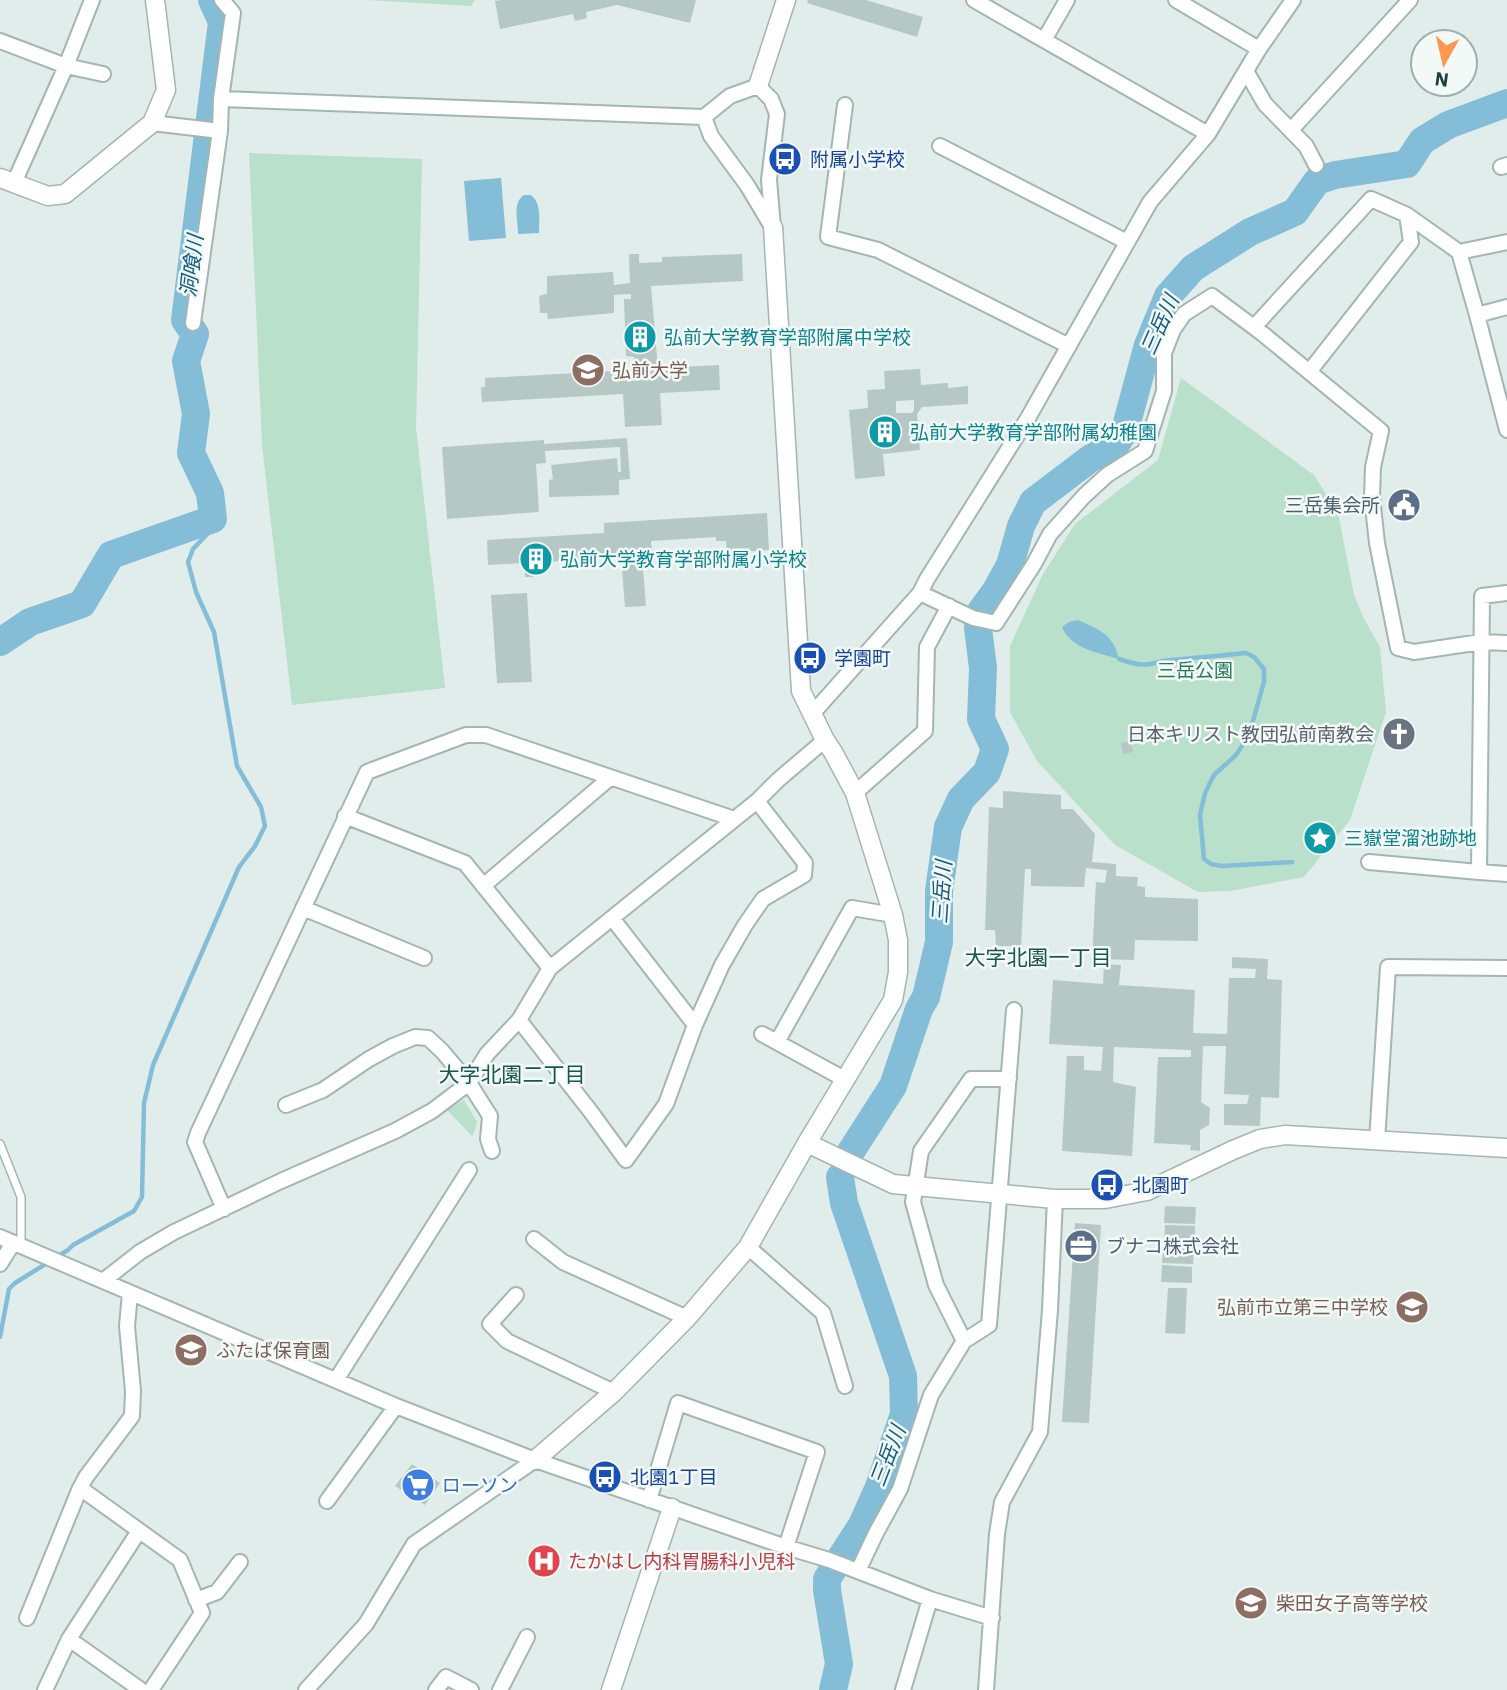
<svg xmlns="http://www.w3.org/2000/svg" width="1507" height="1690" viewBox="0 0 1507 1690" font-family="'IBM Plex Sans','Noto Sans JP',sans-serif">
<rect width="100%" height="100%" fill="#e1edea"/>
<!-- green -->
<path fill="#b8e0ca" d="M367,0H475L471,6Z
M249,153L422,159L416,428L445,688L292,705L262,445Z
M1181,378L1314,475L1338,513L1354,595L1363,617L1380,647L1386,712L1350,820L1304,877L1230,891L1198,892L1115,845L1037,761L1010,712V646L1043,574L1075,524L1158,460Z
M464,1100L477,1122L475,1130L472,1136L447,1110Z"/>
<!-- water -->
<path fill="#84bdd7" d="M501,178L506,238L469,241L464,181Z
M524,195H531C542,204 539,220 539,233L518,234C518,220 512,203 524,195Z
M1078,620C1100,630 1113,634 1119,659C1099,653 1071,649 1062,627L1069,622Z"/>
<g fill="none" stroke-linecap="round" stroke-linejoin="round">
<!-- stream -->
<path stroke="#84bdd7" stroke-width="4.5" d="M1119,659C1137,665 1144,667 1162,661L1246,653L1254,657L1264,669V682L1249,735L1236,755L1214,775L1205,793L1200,815L1204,859L1211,864L1222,866L1292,862
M0,1337L9,1289L15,1283L68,1250L73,1245L134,1211L142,1197L144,1103L153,1065L239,867L255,846L265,826L261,807L237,766L214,632L196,592L188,562L193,549L210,531L213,519"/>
<!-- river -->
<path stroke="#84bdd7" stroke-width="28" d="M981,611L995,592L1010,565L1021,526L1033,502L1091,458L1115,446L1125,430L1148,345L1168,296L1193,268L1250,232L1295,212L1317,181L1335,175L1407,164L1422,141L1448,125L1507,103
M0,642L30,622L82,604L111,555L213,519L210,493L191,453L196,414L186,361L195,334L185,320L222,22L212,0
M850,1153L893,1086L919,1009L926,997L939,942V891L948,827L961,799L987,772L995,749L981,719L983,668L978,628
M833,1690L839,1664L827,1590V1579L862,1525L879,1487L904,1414L903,1376L844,1203L840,1177"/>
</g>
<!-- building -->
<path fill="#b6c8c4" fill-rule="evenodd" d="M501,0H696L690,23L617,5L586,12L587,18L575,21L573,14L500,29L495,1Z
M808,0H866L923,17L917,37L807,3Z
M629,254H639V263L662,262V257L742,254L743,281L651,286L658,368L719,365L720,390L660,393L662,425L625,427L623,394L482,402L481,387H485V378L635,370L634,357L626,356L624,299H631V294L614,295V313L548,319L547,313H540L539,296L547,294V276L613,272L614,285L630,283Z
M920,369L921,385L948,383V388L968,386V404L922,407L917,414L920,450L883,454L885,476L855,479L849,410L868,408L867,390L885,389L884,371ZM914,400V410L912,413H896V401Z
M627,438L630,479L619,480V495L549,497V480L553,479L551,465L617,458L618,472H621L620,447L545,451L546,463L536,464L539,512L447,519L442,447L544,440V444Z
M767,513L769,550L727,553L726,541H716V537L651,541L652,555L642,556L646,606L625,607L621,557L545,562L546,565H533V577H525L524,563L488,565L487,540L604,533V523Z
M527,593L532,682L497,683L491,595Z
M1131,741L1133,752L1123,754L1121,743Z
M1003,791L1061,795V809H1073L1095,834L1092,862L1116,864V876L1138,877L1137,886L1145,887V897L1198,899V941L1135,940L1134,960L1092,959L1096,882L1105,883L1107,870L1086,868L1084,887L1031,886V869H1025L1021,946H996L995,930H985L989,807L1003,808Z
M1232,957L1268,959L1267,979L1282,980L1279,1098L1261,1097L1260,1126L1224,1125V1104H1247L1249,1095L1224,1094L1226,1046H1203L1201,1102L1210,1108L1209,1125L1200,1130V1151L1190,1150L1191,1145L1154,1143L1158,1057H1191V1050L1114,1047L1113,1082L1136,1087L1132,1156L1062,1151L1067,1056H1084V1070L1101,1071L1103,1047L1049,1044L1053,980L1103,984L1104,964L1121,965L1119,985L1195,990L1193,1033L1227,1034L1229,978H1255L1256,969L1232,968Z
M1165,1206L1196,1207L1195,1224L1164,1223Z
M1075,1223L1101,1225L1089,1423L1062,1422Z
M1165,1225L1195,1226V1243L1164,1242Z
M1163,1246L1194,1247L1193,1264L1162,1263Z
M1162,1265L1192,1267V1283L1161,1282Z
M1168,1288H1187L1185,1334L1165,1333Z
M412,1464L440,1483L425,1505L395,1486Z"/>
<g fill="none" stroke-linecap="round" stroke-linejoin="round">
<defs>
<path id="service" d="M0,1144L21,1197V1245"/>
<path id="minor" d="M974,0L1208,134
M1176,0L1259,49
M1044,40L1067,0
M0,41L66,66L103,74
M1246,71L1265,104L1306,146L1316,165
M221,99L704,117L730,96L758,86L771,99L777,114L769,180L773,227
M845,105L828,237L878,250L1069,346
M704,117L711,136L747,185L771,225
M152,123L220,131L221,99L233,13L222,0
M1291,130L1410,0
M940,146L1127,242
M1501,167L1507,165
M14,183L66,66L92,0
M1459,252L1507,242
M1507,307L1477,315L1507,430
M193,323L220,131
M1254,327L1371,199L1407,215L1459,252L1477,315
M1309,372L1411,242L1407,215
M920,593L973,618L996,623L1034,564L1050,534L1084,496L1107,475L1145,451L1164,391V353L1173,330L1184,314L1212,296L1263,334L1381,431L1373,467L1372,497L1377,543L1398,648L1414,652L1481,642L1507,643
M812,714L920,593L927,579L1028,418L1150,202L1208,134L1259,49L1293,0
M855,793L925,731L927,647L949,606
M345,816L465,863L550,968
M1369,862L1479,872L1482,596L1507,593
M1479,872L1507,874
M483,886L610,778
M303,908L424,958
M612,918L695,1025
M519,1020L591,1112L626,1160L666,1104L695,1025L722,965L745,925L763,899L804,875L805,863L757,801
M762,1034L846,1080
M777,1042L852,908L893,915
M286,1105L323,1090L369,1059L393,1046L415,1037L428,1038L442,1051L469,1083L490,1116L488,1139L492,1151
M1377,1141L1388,967L1507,968
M224,1209L195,1142L198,1133L367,772L466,735H486L734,819
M0,1237L396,1406L535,1460L786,1547L829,1560L930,1599L992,1618
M534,1239L563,1262L687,1318
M748,1247L823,1313L845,1386
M0,1264L13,1243
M103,1281L140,1252L174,1232L281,1181L395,1131L432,1111L469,1083L487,1054L519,1020L550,968L757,801L778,780L825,740
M130,1293L127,1326L133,1391L132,1416L86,1477L80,1488L180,1560L202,1613L151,1690
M516,1295L490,1324L507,1341L614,1392
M964,1341L936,1285L913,1202L921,1151L971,1079H1009
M336,1380L469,1170
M649,1500L678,1403L817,1452L786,1547
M327,1501L396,1406
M858,1571L876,1533L900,1489L931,1395L964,1341L989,1325L1014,1010
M196,1600L217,1592L240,1562
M27,1618L80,1488
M69,1639L141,1690
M45,1690L69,1639L139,1531
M306,1690L366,1624L414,1544L535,1460
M436,1690L446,1677L471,1690
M500,1690L527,1637
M903,1690L930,1599
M986,1690L997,1534L1002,1502L1040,1432L1050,1310L1055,1199"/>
<path id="tertiary" d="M758,86L786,0
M0,178L48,196L65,194L152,123L166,90L155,0
M807,1143L893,1184L1055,1199H1105L1147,1191L1233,1150L1260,1139L1285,1135L1507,1148
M535,1460L614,1392L687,1318L748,1247L807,1143L893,1000L898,972V940L893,915L855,793L833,752L825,740L801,691L773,227
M611,1690L672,1508"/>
</defs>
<!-- service casing -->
<use href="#service" stroke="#a3b6b2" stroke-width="10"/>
<!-- minor casing -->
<use href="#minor" stroke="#a3b6b2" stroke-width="18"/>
<!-- tertiary casing -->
<use href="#tertiary" stroke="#a3b6b2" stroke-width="21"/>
<!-- service -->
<use href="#service" stroke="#fff" stroke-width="7"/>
<!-- minor -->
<use href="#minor" stroke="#fff" stroke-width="14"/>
<!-- tertiary -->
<use href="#tertiary" stroke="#fff" stroke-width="18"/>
</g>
<!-- icons -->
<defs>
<symbol id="bus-disc" viewBox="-11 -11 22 22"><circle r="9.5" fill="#1a4fb4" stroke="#f2f9f7"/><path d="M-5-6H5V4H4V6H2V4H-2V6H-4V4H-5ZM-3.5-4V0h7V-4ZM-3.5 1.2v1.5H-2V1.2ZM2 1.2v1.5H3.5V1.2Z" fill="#fff"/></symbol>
<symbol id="building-disc" viewBox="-11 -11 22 22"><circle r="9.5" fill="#0f9aa8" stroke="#f2f9f7"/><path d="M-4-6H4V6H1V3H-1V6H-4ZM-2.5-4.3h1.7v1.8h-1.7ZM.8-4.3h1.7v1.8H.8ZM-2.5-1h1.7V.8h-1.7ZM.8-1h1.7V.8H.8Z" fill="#fff"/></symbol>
<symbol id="university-disc" viewBox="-11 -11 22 22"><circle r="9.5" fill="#8d6e63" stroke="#f2f9f7"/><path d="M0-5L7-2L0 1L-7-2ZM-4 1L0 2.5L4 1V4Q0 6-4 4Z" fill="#fff"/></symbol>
<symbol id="civic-disc" viewBox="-11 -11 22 22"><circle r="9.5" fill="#5c6f8a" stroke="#f2f9f7"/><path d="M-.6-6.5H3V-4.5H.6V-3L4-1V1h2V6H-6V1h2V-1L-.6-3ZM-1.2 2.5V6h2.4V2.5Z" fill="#fff"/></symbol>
<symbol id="church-disc" viewBox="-11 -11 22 22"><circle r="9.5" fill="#6b7280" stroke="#f2f9f7"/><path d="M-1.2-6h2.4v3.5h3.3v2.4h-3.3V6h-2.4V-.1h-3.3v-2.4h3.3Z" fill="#fff"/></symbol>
<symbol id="sight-disc" viewBox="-11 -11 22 22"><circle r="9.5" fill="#0f9aa8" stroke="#f2f9f7"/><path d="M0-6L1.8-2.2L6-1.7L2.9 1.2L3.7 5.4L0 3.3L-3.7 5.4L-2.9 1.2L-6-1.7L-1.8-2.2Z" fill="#fff"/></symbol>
<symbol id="office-disc" viewBox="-11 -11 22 22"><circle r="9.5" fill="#5c6f8a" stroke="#f2f9f7"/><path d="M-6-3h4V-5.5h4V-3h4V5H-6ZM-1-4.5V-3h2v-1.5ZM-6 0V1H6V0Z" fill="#fff"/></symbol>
<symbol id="school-disc" viewBox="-11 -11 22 22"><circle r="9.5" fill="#8d6e63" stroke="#f2f9f7"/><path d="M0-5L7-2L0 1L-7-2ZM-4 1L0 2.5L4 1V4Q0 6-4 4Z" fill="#fff"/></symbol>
<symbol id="supermarket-disc" viewBox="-11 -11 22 22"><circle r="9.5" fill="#3f7fe0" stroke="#f2f9f7"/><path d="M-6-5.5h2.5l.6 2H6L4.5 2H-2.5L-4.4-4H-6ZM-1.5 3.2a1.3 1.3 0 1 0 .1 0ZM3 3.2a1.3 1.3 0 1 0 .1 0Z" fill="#fff"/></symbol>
<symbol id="hospital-disc" viewBox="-11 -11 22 22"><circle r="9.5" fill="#e0444e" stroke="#f2f9f7"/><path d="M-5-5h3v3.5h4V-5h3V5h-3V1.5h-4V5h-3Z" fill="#fff"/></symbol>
</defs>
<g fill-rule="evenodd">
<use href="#bus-disc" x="766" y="140" width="38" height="38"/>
<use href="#building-disc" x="621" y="318" width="38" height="38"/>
<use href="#university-disc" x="569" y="351" width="38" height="38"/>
<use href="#building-disc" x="866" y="413" width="38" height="38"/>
<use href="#civic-disc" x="1385" y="486" width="38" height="38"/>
<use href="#building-disc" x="517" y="540" width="38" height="38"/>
<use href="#bus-disc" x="791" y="639" width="38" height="38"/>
<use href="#church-disc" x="1380" y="715" width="38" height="38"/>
<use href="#sight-disc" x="1301" y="819" width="38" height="38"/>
<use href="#bus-disc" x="1088" y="1166" width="38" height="38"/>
<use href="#office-disc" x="1062" y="1227" width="38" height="38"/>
<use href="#school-disc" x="1393" y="1288" width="38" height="38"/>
<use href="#school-disc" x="172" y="1331" width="38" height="38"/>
<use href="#bus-disc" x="586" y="1458" width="38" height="38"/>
<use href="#supermarket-disc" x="399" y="1466" width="38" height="38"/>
<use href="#hospital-disc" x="525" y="1542" width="38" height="38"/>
<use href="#school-disc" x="1232" y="1584" width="38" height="38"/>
</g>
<g text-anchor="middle" stroke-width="5" stroke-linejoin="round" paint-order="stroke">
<!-- transit labels -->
<g font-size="19" fill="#164399" stroke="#f2f9f7" text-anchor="start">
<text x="810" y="166">附属小学校</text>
<text x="834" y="665">学園町</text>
<text x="1132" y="1192">北園町</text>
<text x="630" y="1484">北園1丁目</text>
</g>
<!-- culture labels -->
<g font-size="19" fill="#0d838f" stroke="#f2f9f7" text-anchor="start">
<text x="664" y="344">弘前大学教育学部附属中学校</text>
<text x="910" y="439">弘前大学教育学部附属幼稚園</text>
<text x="560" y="566">弘前大学教育学部附属小学校</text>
<text x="1344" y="845">三嶽堂溜池跡地</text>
</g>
<!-- education labels -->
<g font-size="19" fill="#785e54" stroke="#f2f9f7" text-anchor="start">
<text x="612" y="377">弘前大学</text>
<text x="1388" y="1314" text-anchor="end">弘前市立第三中学校</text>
<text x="216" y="1357">ふたば保育園</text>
<text x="1276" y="1610">柴田女子高等学校</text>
</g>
<!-- service labels -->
<g font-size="19" fill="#4e5e75" stroke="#f2f9f7" text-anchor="end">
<text x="1380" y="512">三岳集会所</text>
<text x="1106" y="1253" text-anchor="start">ブナコ株式会社</text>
</g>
<!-- park labels -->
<g font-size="19" fill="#267a55" stroke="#f2f9f7">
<text x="1195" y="677">三岳公園</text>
</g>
<!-- worship labels -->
<g font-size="19" fill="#5b616d" stroke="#f2f9f7" text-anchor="end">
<text x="1374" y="741">日本キリスト教団弘前南教会</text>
</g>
<!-- shop labels -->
<g font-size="19" fill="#366cbe" stroke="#f2f9f7" text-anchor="start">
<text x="442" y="1492">ローソン</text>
</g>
<!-- health labels -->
<g font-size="19" fill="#be3a42" stroke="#f2f9f7" text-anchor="start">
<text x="568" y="1568">たかはし内科胃腸科小児科</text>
</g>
<!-- water labels -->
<g font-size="21" font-style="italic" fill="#145d81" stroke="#f2f9f7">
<text transform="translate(192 266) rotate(-83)" y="7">洞喰川</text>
<text transform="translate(1160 325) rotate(-66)" y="7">三岳川</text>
<text transform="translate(942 892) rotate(-86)" y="7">三岳川</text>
<text transform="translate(888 1456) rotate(-69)" y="7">三岳川</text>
</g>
<!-- neighbourhood labels -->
<g font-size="21" fill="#1a544f" stroke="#f2f9f7">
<text x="1038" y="965">大字北園一丁目</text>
<text x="512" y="1082">大字北園二丁目</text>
</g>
</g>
<!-- north arrow -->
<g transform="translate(1444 63) rotate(188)"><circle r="33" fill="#f2f9f7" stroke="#9eafac" stroke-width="2"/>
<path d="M0-5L12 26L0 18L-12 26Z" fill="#fe974f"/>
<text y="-10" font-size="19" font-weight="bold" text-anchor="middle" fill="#20403c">N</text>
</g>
</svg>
